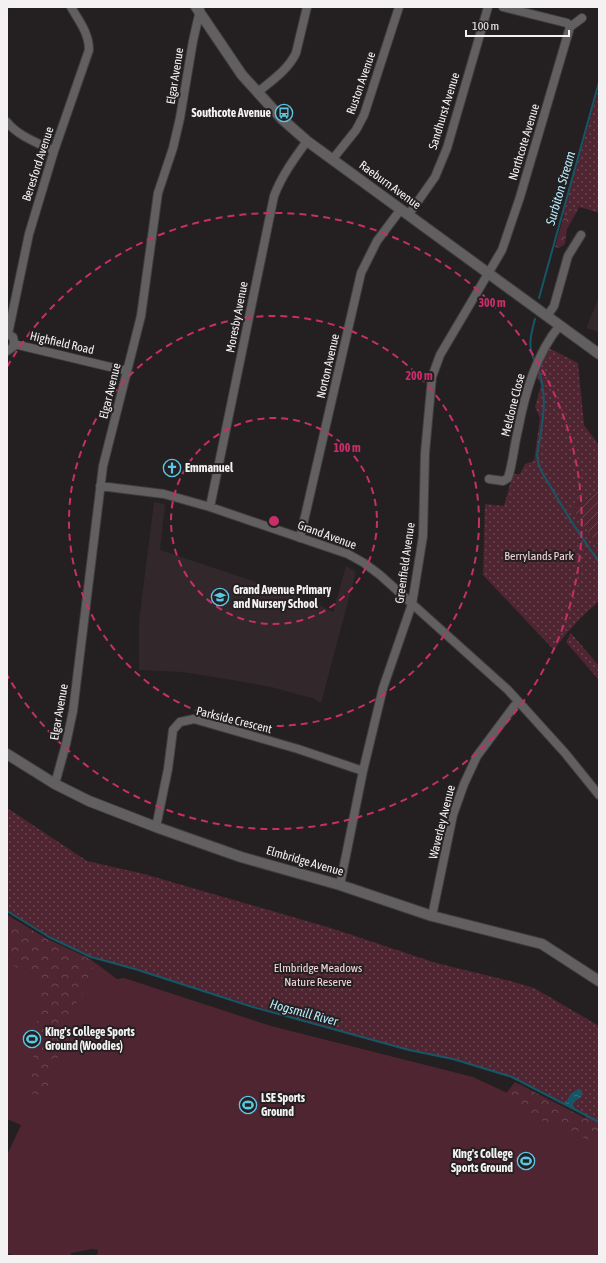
<svg xmlns="http://www.w3.org/2000/svg" width="606" height="1263" viewBox="0 0 606 1263" font-family="'Asap Condensed',sans-serif">
<defs>
<pattern id="forest-crowns" width="20" height="18" patternUnits="userSpaceOnUse"><rect width="20" height="18" fill="#502532"/><path d="M2 6a3 3 0 1 1 6 0M12 15a3 3 0 1 1 6 0" fill="none" stroke="#6a4550"/></pattern>
<pattern id="park-dots" width="8" height="8" patternUnits="userSpaceOnUse"><rect width="8" height="8" fill="#502532"/><path d="M2 2h.1M6 6h.1" fill="none" stroke="#6a4550" stroke-width="1.8" stroke-linecap="round"/></pattern>
<pattern id="garden-furrows" width="10" height="10" patternUnits="userSpaceOnUse"><rect width="10" height="10" fill="#502532"/><path d="M-1 1l2-2M0 10L10 0M9 11l2-2" fill="none" stroke="#6a4550"/></pattern>
<pattern id="water-ripples" width="26" height="14" patternUnits="userSpaceOnUse"><rect width="26" height="14" fill="#155767"/><path d="M2 4q2-2 4 0t4 0M15 11q2-2 4 0t4 0" fill="none" stroke="#38707d"/></pattern>
</defs>
<rect width="100%" height="100%" fill="#242021"/>
<!-- built -->
<path fill="#32272a" d="M599,297V332L586,328Z
M154,502L165,504L160,550L280,590L317,604L333,612L346,566L356,572L321,703L312,698L271,687L226,679L182,672L139,670V621Z"/>
<!-- grass -->
<path fill="#502532" d="M7,915L47,939L90,959L117,979L124,978L271,1026L473,1077L599,1136V1256H97L98,1250L92,1249L71,1253V1256H16L7,1253V1155L21,1125L7,1119Z"/>
<!-- forest -->
<path fill="url(#forest-crowns)" d="M591,120L585,197L567,229L565,244L559,248L555,247Z
M7,915L47,939L90,959L95,977L74,1006L47,1091L33,1096L31,1084L36,1028L42,992L37,976L7,963Z
M515,1082L585,1118L596,1097L599,1096V1144L522,1113L504,1096Z"/>
<!-- park -->
<path fill="url(#park-dots)" d="M599,87V213L577,206L571,217L563,214Z
M547,347L578,363L584,425L599,445V491L572,508L599,547V601C582,616 567,631 554,650L483,575L485,504L504,506L513,474H520L525,464L534,461L540,418L535,407L541,385L535,372Z
M571,633L599,666V680L566,642Z
M7,808L87,861L144,874L334,929L436,963L510,981L534,988L599,1026V1122L512,1077L453,1059L409,1050L326,1028L135,969L91,957L47,935L7,911Z"/>
<!-- garden -->
<path fill="url(#garden-furrows)" d="M599,491V547L572,508Z"/>
<!-- water -->
<path fill="url(#water-ripples)" d="M581,1089L582,1092L581,1097L574,1102L573,1105L576,1110L562,1103L567,1102C568,1095 574,1090 581,1089Z"/>
<g fill="none" stroke-linecap="round" stroke-linejoin="round">
<!-- stream -->
<path stroke="#155767" stroke-width="2" d="M539,298L599,82
M535,319C531,334 527,347 535,361
M538,369C549,398 542,425 537,455C538,469 545,477 552,489C566,514 582,538 599,562
M7,911L49,937L91,957L135,969L253,1007L409,1050L453,1059L512,1077L599,1122"/>
<defs>
<path id="minor" d="M503,7L567,23L570,27
M257,93C271,81 288,70 296,53L307,7
M7,122C18,136 38,143 54,151
M332,160L356,130L364,115L399,7
M409,214L435,177L447,148L488,7
M547,316L554,306L568,256L581,235
M7,334L13,337L14,342L13,347L7,351
M8,334L29,234L54,151L89,50C89,33 79,21 71,7
M14,344L127,371
M489,479L503,481L508,478C513,462 514,446 518,430C525,393 536,354 560,325
M100,486L164,494L210,507L348,554L364,563L380,575L508,690L565,753L599,795
M210,507L274,196C282,175 294,159 307,141
M300,538L361,273L377,241L401,209
M55,784L66,744L73,711L103,466L141,316L158,193L173,148L180,118L193,41L200,10
M156,827L168,769L173,730L180,722L194,719L298,749L363,771
M340,885L363,771L383,688L412,604L423,536L425,453L432,377L440,355L502,250L520,197L570,27L582,18
M432,916L453,815L464,784L477,756L518,701"/>
<path id="tertiary" d="M196,7L242,75L282,119L307,141L599,354
M7,754L55,784L89,801L156,827L241,857L340,885L432,916L542,944L599,981"/>
</defs>
<!-- minor casing -->
<use href="#minor" stroke="#413d3e" stroke-width="10"/>
<!-- tertiary casing -->
<use href="#tertiary" stroke="#413d3e" stroke-width="12"/>
<!-- minor -->
<use href="#minor" stroke="#615f60" stroke-width="8"/>
<!-- tertiary -->
<use href="#tertiary" stroke="#615f60" stroke-width="10"/>
</g>
<!-- distance rings -->
<g fill="none" stroke="#c72e6a" stroke-width="2" stroke-dasharray="7 5">
<circle cx="274" cy="521" r="103"/>
<circle cx="274" cy="521" r="205"/>
<path d="M7 367A308 308 0 1 1 7 675"/>
</g>
<!-- icons -->
<defs>
<symbol id="bus-ring" viewBox="-11 -11 22 22"><circle r="9.5" fill="#242021" stroke="#5ac8e5" stroke-width="1.5"/><path d="M-5-6H5V4H4V6H2V4H-2V6H-4V4H-5ZM-3.5-4V0h7V-4ZM-3.5 1.2v1.5H-2V1.2ZM2 1.2v1.5H3.5V1.2Z" fill="#5ac8e5"/></symbol>
<symbol id="church-ring" viewBox="-11 -11 22 22"><circle r="9.5" fill="#242021" stroke="#5ac8e5" stroke-width="1.5"/><path d="M-1.2-6h2.4v3.5h3.3v2.4h-3.3V6h-2.4V-.1h-3.3v-2.4h3.3Z" fill="#5ac8e5"/></symbol>
<symbol id="school-ring" viewBox="-11 -11 22 22"><circle r="9.5" fill="#242021" stroke="#5ac8e5" stroke-width="1.5"/><path d="M0-5L7-2L0 1L-7-2ZM-4 1L0 2.5L4 1V4Q0 6-4 4Z" fill="#5ac8e5"/></symbol>
<symbol id="stadium-ring" viewBox="-11 -11 22 22"><circle r="9.5" fill="#242021" stroke="#5ac8e5" stroke-width="1.5"/><path d="M0-5a6.5 5 0 1 0 0 10a6.5 5 0 1 0 0-10ZM-3.5-1.8h7v3.6h-7Z" fill="#5ac8e5"/></symbol>
</defs>
<g fill-rule="evenodd">
<use href="#bus-ring" x="274" y="103" width="20" height="20"/>
<use href="#church-ring" x="162" y="458" width="20" height="20"/>
<use href="#school-ring" x="210" y="587" width="20" height="20"/>
<use href="#stadium-ring" x="22" y="1029" width="20" height="20"/>
<use href="#stadium-ring" x="238" y="1095" width="20" height="20"/>
<use href="#stadium-ring" x="516" y="1151" width="20" height="20"/>
</g>
<g text-anchor="middle" stroke-width="4" stroke-linejoin="round" paint-order="stroke">
<!-- street labels -->
<g font-size="12" fill="#f4f1f2" stroke="#242021">
<text transform="translate(175 76) rotate(-81)" y="4">Elgar Avenue</text>
<text transform="translate(361 83) rotate(-71)" y="4">Ruston Avenue</text>
<text transform="translate(444 111) rotate(-73)" y="4">Sandhurst Avenue</text>
<text transform="translate(524 142) rotate(-73)" y="4">Northcote Avenue</text>
<text transform="translate(38 164) rotate(-72)" y="4">Beresford Avenue</text>
<text transform="translate(390 185) rotate(36)" y="4">Raeburn Avenue</text>
<text transform="translate(237 317) rotate(-79)" y="4">Moresby Avenue</text>
<text transform="translate(62 343) rotate(13)" y="4">Highfield Road</text>
<text transform="translate(328 366) rotate(-77)" y="4">Norton Avenue</text>
<text transform="translate(110 391) rotate(-76)" y="4">Elgar Avenue</text>
<text transform="translate(513 405) rotate(-76)" y="4">Meldone Close</text>
<text transform="translate(327 535) rotate(20)" y="4">Grand Avenue</text>
<text transform="translate(405 563) rotate(-82)" y="4">Greenfield Avenue</text>
<text transform="translate(59 712) rotate(-80)" y="4">Elgar Avenue</text>
<text transform="translate(234 720) rotate(14)" y="4">Parkside Crescent</text>
<text transform="translate(442 822) rotate(-76)" y="4">Waverley Avenue</text>
<text transform="translate(305 861) rotate(16)" y="4">Elmbridge Avenue</text>
</g>
<!-- poi labels -->
<g font-size="12" font-weight="bold" fill="#f4f1f2" stroke="#242021" text-anchor="start">
<text x="271" y="117" text-anchor="end">Southcote Avenue</text>
<text x="185" y="472">Emmanuel</text>
<text x="233" y="594">Grand Avenue Primary<tspan x="233" dy="14">and Nursery School</tspan></text>
<text x="45" y="1036">King's College Sports<tspan x="45" dy="14">Ground (Woodies)</tspan></text>
<text x="261" y="1102">LSE Sports<tspan x="261" dy="14">Ground</tspan></text>
<text x="513" y="1158" text-anchor="end">King's College<tspan x="513" dy="14">Sports Ground</tspan></text>
</g>
<!-- park labels -->
<g font-size="12" fill="#f7d6de" stroke="#242021">
<text x="539" y="560">Berrylands Park</text>
<text x="318" y="972">Elmbridge Meadows<tspan x="318" dy="14">Nature Reserve</tspan></text>
</g>
<!-- water labels -->
<g font-size="13" font-style="italic" fill="#b6ecfc" stroke="#242021">
<text transform="translate(560 188) rotate(-74)" y="5">Surbiton Stream</text>
<text transform="translate(304 1012) rotate(15)" y="5">Hogsmill River</text>
</g>
</g>
<circle cx="274" cy="521" r="6" fill="#c72e6a" stroke="#242021" stroke-width="2"/>
<g font-size="12" text-anchor="middle" font-weight="bold" fill="#c72e6a" stroke="#242021" stroke-width="4" stroke-linejoin="round" paint-order="stroke">
<text x="492" y="307">300 m</text>
<text x="419" y="380">200 m</text>
<text x="347" y="452">100 m</text>
</g>
<!-- border -->
<rect width="606" height="1263" fill="none" stroke="#f4f1f2" stroke-width="16"/>
<!-- scale -->
<path d="M466 30v6h103v-6" fill="none" stroke="#f4f1f2" stroke-width="2"/>
<text x="472" y="30" font-size="12" fill="#f4f1f2" stroke="#242021" stroke-width="3" paint-order="stroke">100 m</text>
</svg>
